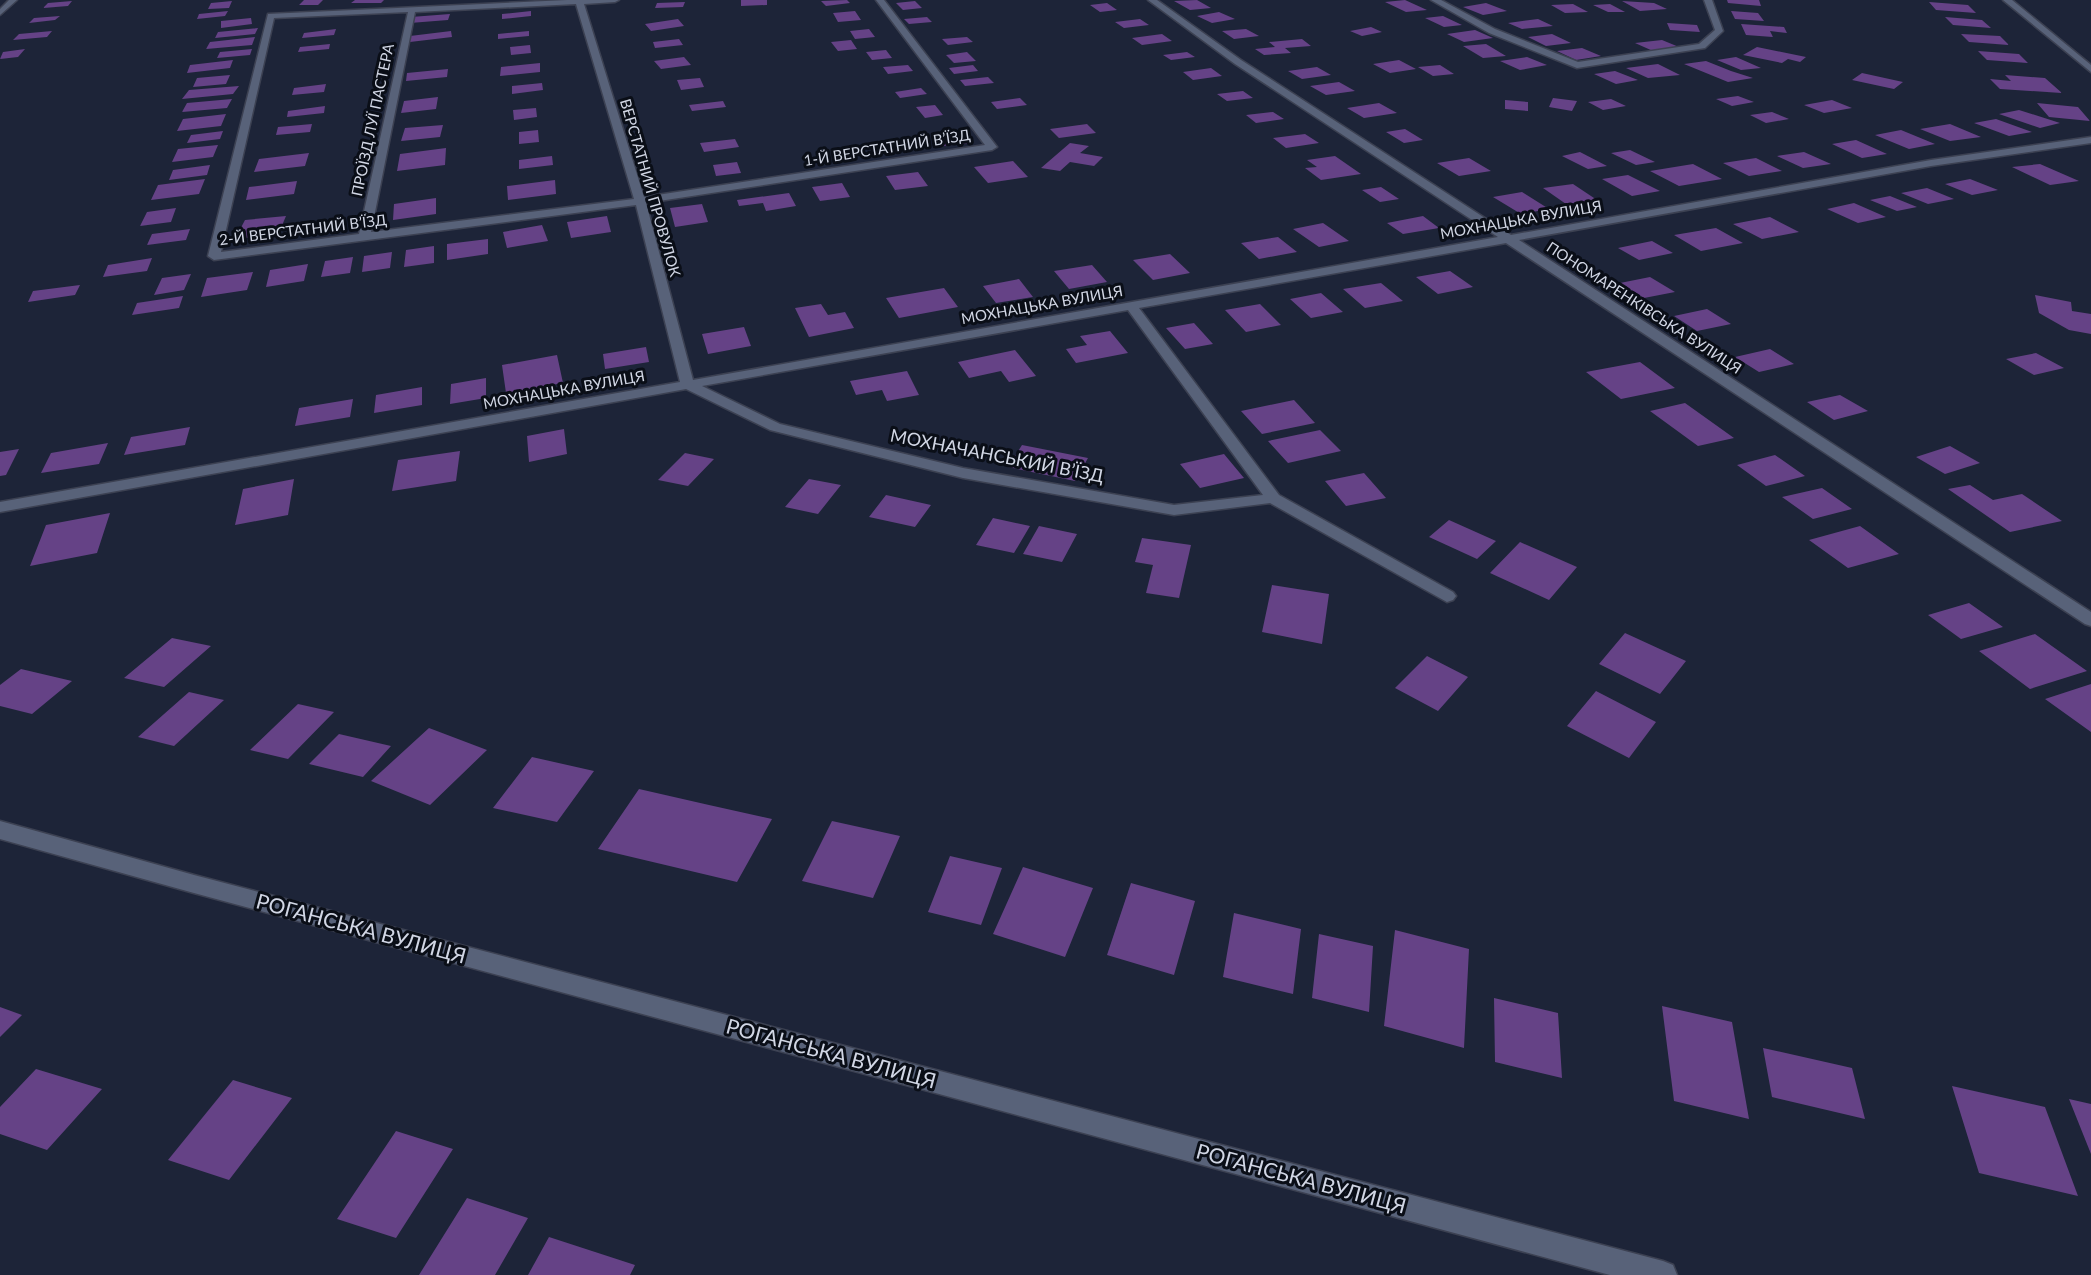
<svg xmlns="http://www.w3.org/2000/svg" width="2091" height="1275" viewBox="0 0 2091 1275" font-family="Lato,sans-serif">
<rect width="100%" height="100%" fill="#1d2438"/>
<!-- building -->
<path fill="#654286" d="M304,0H323L318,5H299Z
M355,0H384L381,3H351Z
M741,0H767V5L741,6Z
M847,0L850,3L826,6L821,1Z
M1197,0L1211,8L1190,10L1174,1Z
M1405,0L1427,10L1406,12L1385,2Z
M1727,0H1759L1761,6L1728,3Z
M72,1L68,6L43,8L48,3Z
M232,1L229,8L208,9L211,3Z
M915,1L922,8L903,10L896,3Z
M1622,1L1654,3L1667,9L1640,11Z
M685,2L683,7L655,8L657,3Z
M1929,2L1968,5L1976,13L1936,10Z
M1107,3L1117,10L1100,12L1090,5Z
M1486,3L1507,11L1483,15L1463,7Z
M1573,4L1588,12L1565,13L1551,5Z
M1610,4L1625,12H1608L1593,5Z
M228,11L225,16L197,19L199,14Z
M531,11V16L502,19V14Z
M855,11L861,20L838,22L833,13Z
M1731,11L1758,13L1764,21L1735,19Z
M1219,12L1235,19L1212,23L1197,16Z
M450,14L448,20L410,23L411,17Z
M60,16L55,20L29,23L34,18Z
M1443,16L1462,25L1444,27L1425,18Z
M927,17L932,22L909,24L904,19Z
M1945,17L1982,20L1991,28L1953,25Z
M251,18L252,24L221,28V21Z
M678,19L684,26L651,31L645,24Z
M1140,19L1149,25L1124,28L1115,22Z
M1538,19L1553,26L1522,29L1508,23Z
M1667,23L1697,25L1700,32L1670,30Z
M1741,24L1784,27L1787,33L1770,31L1773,37L1746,35Z
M1371,27L1382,32L1362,36L1350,31Z
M258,28L255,34L215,38L218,32Z
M336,29L334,35L302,38L304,33Z
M869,29L875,37L855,39L850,31Z
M1246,29L1259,36L1234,39L1222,31Z
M1475,30L1493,38L1464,42L1447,34Z
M52,31L47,37L13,40L19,34Z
M451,31L452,37L410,42V36Z
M529,31V36L498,39V34Z
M1162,34L1172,41L1142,45L1132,38Z
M1552,34L1571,43L1546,46L1528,37Z
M1961,34L2000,36L2009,45L1969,42Z
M255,37L252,45L206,49L210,42Z
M967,37L973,42L948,45L942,39Z
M679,39L683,45L655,48L653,42Z
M1302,39L1311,46L1285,48L1291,53L1264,55L1255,49L1275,47L1269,42Z
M851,40L857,49L838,51L831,42Z
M1662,40L1679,47L1653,51L1635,43Z
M330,44L329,49L298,52L300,47Z
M1486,44L1506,56L1483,58L1463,46Z
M530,45L531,53L511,55L510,47Z
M1757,47L1806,57L1800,62L1788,59L1782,63L1743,55Z
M1582,48L1601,56L1576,60L1557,51Z
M25,49L18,57L0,59L3,52Z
M252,49L250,55L217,58L220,52Z
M886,50L892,58L872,60L866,52Z
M1978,51L2019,54L2028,63L1987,60Z
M967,52L976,61L954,63L946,55Z
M1187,52L1195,57L1171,60L1163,55Z
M684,57L691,65L661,69L654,61Z
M1527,57L1547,65L1520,70L1500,61Z
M1736,57L1761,68L1741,70L1717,60Z
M233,60L230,68L187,73L190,65Z
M1399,60L1416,69L1390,73L1373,64Z
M1706,61L1731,71L1753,78L1728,82L1684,64Z
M540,63V72L500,76L501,67Z
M1658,64L1680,75L1648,78L1626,68Z
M908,65L913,71L888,74L883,67Z
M973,65L978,71L954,74L949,68Z
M1440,65L1454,74L1433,76L1418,67Z
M1317,67L1331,75L1302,79L1288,71Z
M1211,68L1222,76L1193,80L1183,72Z
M448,69L447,77L406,81L407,73Z
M1615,71L1638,80L1616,84L1594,74Z
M1862,73L1903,82L1894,89L1852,80Z
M230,75L226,84L193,87L197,78Z
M2005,75L2045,78L2062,93L2000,89L1990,79L2011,81Z
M988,77L994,83L965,86L960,80Z
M700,78L704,87L681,90L677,80Z
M1339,82L1355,91L1326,95L1310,86Z
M542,83L543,90L512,94V86Z
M326,84L324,92L292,95L294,88Z
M239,86L233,94L182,99L189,90Z
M921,88L927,94L900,98L895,92Z
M1243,91L1253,98L1227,101L1217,94Z
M1738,96L1754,102L1732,106L1716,99Z
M438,97L436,109L401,113L404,101Z
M1020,98L1027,105L997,109L991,102Z
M1553,98L1577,101L1572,111L1549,107Z
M232,99L227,108L182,112L187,103Z
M1611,99L1626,106L1603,110L1588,102Z
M1505,100L1528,102V111L1505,109Z
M1832,100L1852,108L1824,113L1804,105Z
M723,101L726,107L692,111L689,105Z
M1379,103L1397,113L1364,118L1347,108Z
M2037,103L2078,107L2090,121L2049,117Z
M935,105L943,115L925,118L916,107Z
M325,106L324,113L287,117L288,111Z
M536,108L537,117L514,120L513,110Z
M2019,110L2060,123L2040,128L1999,114Z
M1273,112L1284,119L1256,123L1246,115Z
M1772,112L1789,119L1766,123L1750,115Z
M226,114L221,126L177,131L183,119Z
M1996,119L2032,132L2009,136L1974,123Z
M312,124L310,132L276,135L278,127Z
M1087,124L1096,133L1059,138L1050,129Z
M1950,124L1981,137L1950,141L1920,129Z
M443,125L440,137L401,141L405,128Z
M1405,129L1423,140L1404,143L1386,132Z
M538,130L539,142L519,144V132Z
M1901,130L1935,144L1909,149L1875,135Z
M223,131L220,139L187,143L191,135Z
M968,134L973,143L943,146L938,137Z
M1305,134L1319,143L1286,148L1273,138Z
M735,139L739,147L704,152L700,143Z
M1856,140L1887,154L1862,158L1832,144Z
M1070,143L1089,146L1080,153L1103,157L1094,166L1070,162L1060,171L1041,168Z
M218,145L213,157L172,162L178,149Z
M446,148L445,165L397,171L400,154Z
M1630,150L1655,162L1636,165L1611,153Z
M1580,152L1607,166L1588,169L1562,156Z
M1804,152L1831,164L1803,168L1777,156Z
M309,153L305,166L254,172L259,159Z
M552,156L553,165L519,169V160Z
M1335,156L1361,174L1321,180L1305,168L1317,167L1307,160Z
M1469,158L1491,171L1459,176L1437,163Z
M1756,158L1782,171L1749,176L1723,163Z
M1013,161L1028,177L988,183L974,167Z
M737,162L741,173L716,176L713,165Z
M1693,164L1722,179L1679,186L1650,171Z
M2040,164L2079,181L2050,185L2012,167Z
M210,165L207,175L169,180L173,170Z
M918,172L928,186L895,190L886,176Z
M1628,175L1660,191L1632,196L1602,179Z
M205,179L199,194L151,200L158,185Z
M1970,179L1998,190L1972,195L1945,184Z
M555,180L556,194L508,200L507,186Z
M297,181L294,194L246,200L249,187Z
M842,183L850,197L820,201L812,187Z
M1573,184L1597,200L1566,204L1543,188Z
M1381,187L1399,199L1380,202L1362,190Z
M1927,188L1954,199L1928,204L1901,193Z
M1522,192L1549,209L1521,214L1493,197Z
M789,193L796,206L766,211L763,203L739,206L737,200Z
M1890,196L1917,207L1897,211L1870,200Z
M436,198V214L393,220L394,204Z
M1854,203L1886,217L1858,223L1827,209Z
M702,204L708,222L675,227L670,208Z
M176,208L171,222L140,226L147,212Z
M286,216L278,235L235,239L245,220Z
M607,216L611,232L571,238L567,222Z
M1423,216L1439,228L1403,234L1387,223Z
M1770,217L1799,232L1762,239L1733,224Z
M1323,223L1349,241L1319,247L1293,229Z
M542,225L548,241L507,248L503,232Z
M1716,228L1743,243L1701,251L1674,235Z
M190,229L186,240L147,245L152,234Z
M1278,237L1297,252L1259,259L1241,243Z
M488,239V254L447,260V244Z
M1652,241L1673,253L1639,260L1618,248Z
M434,246V263L404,267L406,250Z
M392,252L390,268L362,272L364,256Z
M1170,254L1190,273L1153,280L1133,260Z
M353,257L350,273L321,277L325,261Z
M152,258L147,271L103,277L108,265Z
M308,264L304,281L266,287L270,270Z
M1092,265L1107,282L1069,289L1054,271Z
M1450,271L1473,287L1438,294L1416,277Z
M253,272L247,290L201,297L207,278Z
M191,274L184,290L154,295L162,278Z
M1650,277L1675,292L1644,298L1620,283Z
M1019,279L1033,297L996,303L983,286Z
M1381,283L1403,301L1365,308L1343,289Z
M80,285L75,295L28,302L33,291Z
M944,288L958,307L899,318L886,298Z
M1321,293L1343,312L1311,318L1290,299Z
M2035,295L2071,302L2072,311L2091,314V334L2069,330L2039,313Z
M183,296L179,308L132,315L137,303Z
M821,304L828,315L845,312L854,328L809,337L795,308Z
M1260,304L1281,325L1246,332L1225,310Z
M1707,309L1731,324L1697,331L1674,316Z
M1194,323L1213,344L1185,349L1166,328Z
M744,327L751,346L708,354L702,334Z
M1110,331L1128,353L1076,363L1066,349L1087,345L1080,336Z
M646,347L649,362L605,369L603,354Z
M1770,349L1794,364L1759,372L1735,357Z
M1015,350L1036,376L1009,382L1001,371L969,378L958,362Z
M2036,353L2064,368L2034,375L2006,359Z
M557,355L563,383L506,393L502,365Z
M1640,362L1675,388L1621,399L1586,372Z
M907,371L919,395L887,401L882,390L856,395L850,381Z
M486,378V398L450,404L451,384Z
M422,387V405L374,413L376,395Z
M1840,395L1868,411L1834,420L1807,402Z
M353,399L350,417L295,426L299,408Z
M1294,400L1315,423L1262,434L1241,411Z
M1685,403L1734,438L1698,446L1650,411Z
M190,427L185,445L124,455L131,437Z
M564,429L567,454L529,462L527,436Z
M1320,430L1341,451L1288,463L1268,441Z
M108,443L99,464L41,473L51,453Z
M1022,445L1088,458L1075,481L1008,467Z
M1950,446L1980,463L1945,474L1916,457Z
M19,449L6,475L0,476V452Z
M460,451L456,481L392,491L398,460Z
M685,453L714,459L688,486L658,480Z
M1224,454L1244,478L1200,488L1180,464Z
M1775,455L1805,476L1766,486L1737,465Z
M1364,473L1386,498L1346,506L1325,481Z
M294,479L288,515L235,525L243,489Z
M809,479L841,485L818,514L785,507Z
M1970,485L1993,500L2022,494L2062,521L2010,532L1948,489Z
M1822,488L1852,509L1813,519L1782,497Z
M886,495L931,505L915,527L869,517Z
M110,513L97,553L30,566L46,525Z
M993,518L1030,526L1014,553L976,545Z
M1449,520L1496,541L1477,559L1429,537Z
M1039,526L1077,534L1062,562L1023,554Z
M1860,526L1899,554L1848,568L1809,540Z
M1142,538L1191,545L1179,598L1146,593L1153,565L1135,562Z
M1520,542L1577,567L1549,600L1490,573Z
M1272,585L1329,594L1322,644L1262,632Z
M1969,603L2003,627L1961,639L1928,615Z
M1625,633L1686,661L1660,694L1599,664Z
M2035,634L2087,671L2030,689L1979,651Z
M172,638L211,646L164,687L124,678Z
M1427,656L1468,677L1438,711L1395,688Z
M21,669L72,681L32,714L0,706V685Z
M2091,684V732L2045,699Z
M1596,691L1656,722L1629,758L1567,726Z
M189,692L224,700L174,746L138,737Z
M298,704L334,712L288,759L250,750Z
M429,728L487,750L430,805L371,781Z
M339,734L391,746L363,777L309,764Z
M532,757L594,771L557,822L493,808Z
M639,789L709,805L772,819L737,882L598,849Z
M832,821L900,836L873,898L802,881Z
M950,856L1002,868L981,925L928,912Z
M1023,867L1093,888L1065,957L993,934Z
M1131,883L1195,901L1174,975L1107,955Z
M1234,913L1301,929L1293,994L1223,977Z
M1395,930L1469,949L1464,1048L1384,1026Z
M1319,934L1373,946L1369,1012L1312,998Z
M1494,998L1558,1013L1562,1078L1495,1062Z
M1662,1006L1732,1022L1749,1119L1674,1101Z
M0,1007L22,1015L0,1037Z
M1763,1048L1852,1068L1865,1119L1772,1097Z
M36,1069L102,1089L47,1150L0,1134V1107Z
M233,1080L292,1098L229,1180L168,1160Z
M1952,1086L2045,1107L2078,1196L1979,1173Z
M2069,1099L2091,1104V1154Z
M396,1131L453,1149L396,1238L337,1219Z
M467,1198L528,1218L495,1275H419Z
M549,1237L635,1265L630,1275H528Z"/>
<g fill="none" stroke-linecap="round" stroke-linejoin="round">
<defs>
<path id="street" d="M567,0H619L615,2L584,4L644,197L985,145L876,0H884L997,147L992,150L646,203L693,380L1498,237L1235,64L1148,0H1157L1241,60L1511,235L1931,160L2091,137V143L1931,166L1519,240L2091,612V626L2085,624L1506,243L1139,308L1279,495L1453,592L1456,596L1453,600L1447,602L1270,503L1174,515L963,478L770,430L686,389L0,512V502L680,382L636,205L214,260L208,256L268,14ZM576,4L634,199L371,232L415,12ZM408,12L359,234L221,252L274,18ZM1128,310L1263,495L1174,505L963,468L780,424L702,386Z
M1431,0H1441L1495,29L1578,62L1699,44L1715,30L1704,0H1712L1723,31L1705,48L1577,68L1489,33Z"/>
<path id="secondary" d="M9,0H17L0,15V9Z
M2003,0H2012L2091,65V72Z
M0,821L194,875L1663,1261L1673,1265L1677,1275H1610L194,893L0,839Z"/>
</defs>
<!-- street casing -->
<use href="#street" stroke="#3c4152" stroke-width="3"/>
<!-- secondary casing -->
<use href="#secondary" stroke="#3c4152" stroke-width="3"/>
<!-- street -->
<use href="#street" fill="#586279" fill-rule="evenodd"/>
<!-- secondary -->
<use href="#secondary" fill="#586279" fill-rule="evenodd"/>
</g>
<g text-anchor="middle" stroke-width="6" stroke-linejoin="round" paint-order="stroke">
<!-- far-street labels -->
<g font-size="15" fill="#d1d6e4" stroke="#0a0e17">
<text transform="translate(373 120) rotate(-78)" y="5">ПРОЇЗД ЛУЇ ПАСТЕРА</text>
<text transform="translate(887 148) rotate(-9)" y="5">1-Й ВЕРСТАТНИЙ В’ЇЗД</text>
<text transform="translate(650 188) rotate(74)" y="5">ВЕРСТАТНИЙ ПРОВУЛОК</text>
<text transform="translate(1521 220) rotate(-10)" y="5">МОХНАЦЬКА ВУЛИЦЯ</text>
<text transform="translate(303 230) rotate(-7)" y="5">2-Й ВЕРСТАТНИЙ В’ЇЗД</text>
<text transform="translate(1042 305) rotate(-10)" y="5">МОХНАЦЬКА ВУЛИЦЯ</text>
<text transform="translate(1644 308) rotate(33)" y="5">ПОНОМАРЕНКІВСЬКА ВУЛИЦЯ</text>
<text transform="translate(564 390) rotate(-10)" y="5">МОХНАЦЬКА ВУЛИЦЯ</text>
</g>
<!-- street labels -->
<g font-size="18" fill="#d1d6e4" stroke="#0a0e17">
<text transform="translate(997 456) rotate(11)" y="6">МОХНАЧАНСЬКИЙ В’ЇЗД</text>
</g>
<!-- near-street labels -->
<g font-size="21" fill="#d1d6e4" stroke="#0a0e17">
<text transform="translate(361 929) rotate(15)" y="7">РОГАНСЬКА ВУЛИЦЯ</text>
<text transform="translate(831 1054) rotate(15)" y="7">РОГАНСЬКА ВУЛИЦЯ</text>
<text transform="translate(1301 1179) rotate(15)" y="7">РОГАНСЬКА ВУЛИЦЯ</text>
</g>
</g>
</svg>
